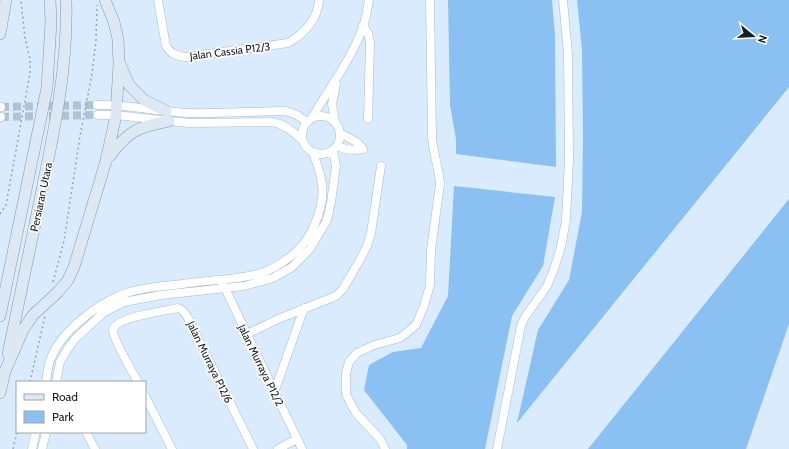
<svg xmlns="http://www.w3.org/2000/svg" width="789" height="449" viewBox="0 0 789 449" font-family="Cabin,sans-serif">
<rect width="100%" height="100%" fill="#d9ebfd"/>
<!-- green -->
<path fill="#8ac0f2" d="M448,0H552L555,36L556,167L456,154V139L450,105Z
M577,0H789V87L517,423L538,330L569,280L582,212L583,137L582,50Z
M454,186L555,197L543,266L512,316L485,449H407V445L364,390L369,365L393,352L421,348L448,296Z
M789,199V324L746,449H588Z"/>
<g fill="none" stroke-linecap="round" stroke-linejoin="round">
<!-- minor-tunnel -->
<path stroke="#b2c2d2" stroke-width="8" stroke-dasharray="8 4" stroke-linecap="butt" d="M1,107L97,105
M1,117L98,115"/>
<defs>
<path id="minor" d="M158,0L166,46C171,54 176,56 186,57L288,43C304,34 318,19 319,0
M363,26L368,33L370,43L368,119
M97,105C129,104 157,112 188,113C221,114 254,111 286,111L297,115L307,122
M0,107H1
M98,115H116L189,123L273,122C286,125 293,132 302,140
M302 135a19 19 0 1 1 38 0a19 19 0 1 1-38 0Z
M0,117H1
M312,118C329,88 351,60 363,27C366,19 367,9 369,0
M335,122L332,104L336,84
M337,146C346,150 353,151 363,149L358,143L340,133
M223,284L302,449
M247,334L278,319L336,296L343,289L361,258L367,246L371,233L381,166
M46,382C47,374 48,365 51,358C61,332 96,305 121,295C134,289 149,288 163,286C178,285 193,282 208,281C227,279 249,278 267,271C287,262 306,246 314,226C327,197 324,181 313,153
M56,382L60,362L67,350L74,340L103,313L124,302L161,295L244,286L273,278L292,267L310,249L327,220L331,202L336,166L333,150
M138,382C133,373 113,339 113,331C113,317 166,311 178,308L182,310L187,316L253,449
M275,390L304,308
M145,396L172,449
M86,432L95,449
M32,449L36,432
M42,449L46,432
M278,449L297,439
M385,449L380,439L356,413L351,404L346,394V373L349,362L357,353L374,345L400,338L416,325L424,306L430,285L431,250L440,184C439,168 433,153 432,137L430,0
M497,449L521,326L525,317L547,286L554,269L561,247L566,220L569,160L568,54L563,0"/>
<path id="major" d="M0,34L6,0
M120,64L129,85L144,100L166,111
M109,157C128,131 137,127 169,121
M0,316L47,88L51,22L50,0
M8,354C19,299 31,245 42,190C55,127 68,64 66,0
M3,376L23,330L33,315L58,292L68,280L74,267L106,161L116,115L119,64L118,39L114,22L105,0
M0,393L5,371"/>
</defs>
<!-- minor casing -->
<use href="#minor" stroke="#a5bbd0" stroke-width="9"/>
<!-- major casing -->
<use href="#major" stroke="#8797a5" stroke-width="12"/>
<!-- path -->
<path stroke="#97a5b3" stroke-width="1.5" stroke-dasharray="2 3" stroke-linecap="butt" d="M0,214L6,205L30,73V59L25,38L21,0
M53,282L64,241L80,136L92,74L96,40L97,5
M30,382L45,316
M13,449L17,432"/>
<!-- minor -->
<use href="#minor" stroke="#fff" stroke-width="8"/>
<!-- major -->
<use href="#major" stroke="#dce8f3" stroke-width="11"/>
</g>
<g text-anchor="middle" stroke-width="3.5" stroke-linejoin="round" paint-order="stroke">
<!-- street labels -->
<g font-size="11" fill="#151d24" stroke="#fff">
<text transform="translate(230 51) rotate(-7)" y="4">Jalan Cassia P12/3</text>
<text transform="translate(41 197) rotate(-78)" y="4">Persiaran Utara</text>
<text transform="translate(210 362) rotate(64)" y="4">Jalan Murraya P12/6</text>
<text transform="translate(261 365) rotate(64)" y="4">Jalan Murraya P12/2</text>
</g>
</g>
<!-- legend -->
<rect x="16" y="381" width="130" height="52" fill="#ffffff" stroke="#a1a5a7"/>
<rect x="24" y="394" width="20" height="6" fill="#dce8f3" stroke="#a1a5a7"/>
<text x="52" y="401" font-size="12" fill="#151d24">Road</text>
<rect x="24" y="411" width="20" height="12" fill="#8ac0f2" stroke="#a1a5a7"/>
<text x="52" y="421" font-size="12" fill="#151d24">Park</text>
<!-- north arrow -->
<g transform="translate(753 36) rotate(108)" stroke="#ffffff" stroke-width="3" paint-order="stroke">
<path d="M0-3L7 15L0 10L-7 15Z" fill="#151d24"/>
<text y="-6" font-size="11" font-weight="bold" text-anchor="middle" fill="#151d24">N</text>
</g>
</svg>
